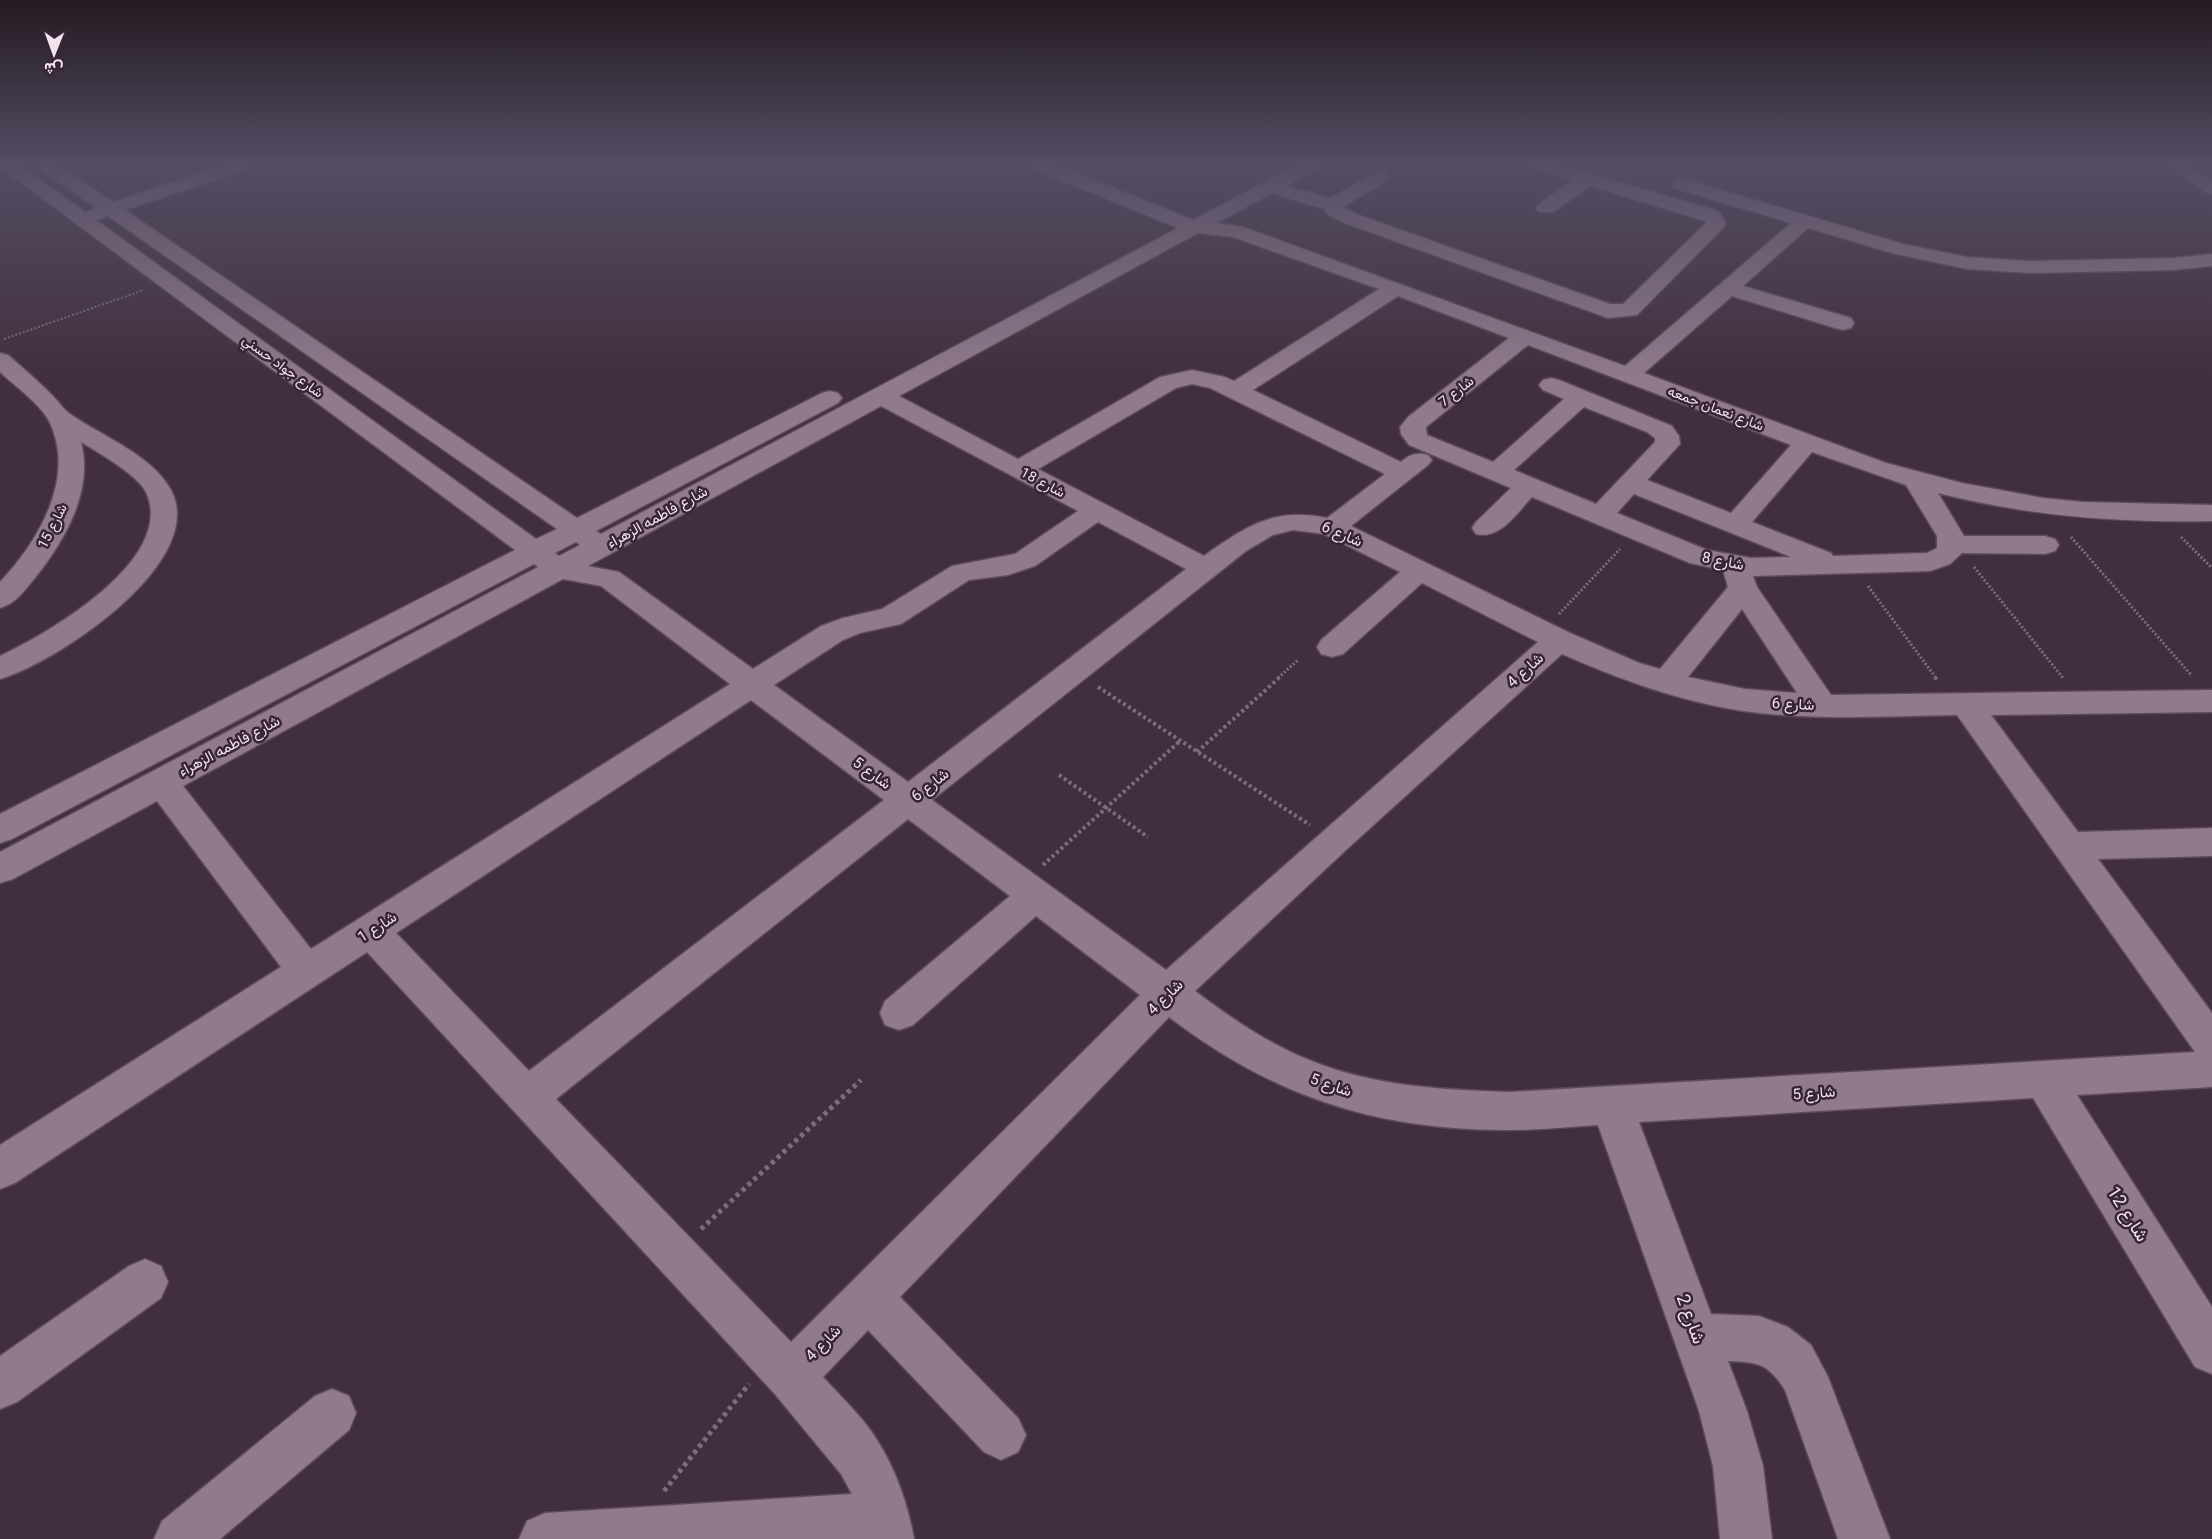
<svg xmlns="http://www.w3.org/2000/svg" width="2212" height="1539" viewBox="0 0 2212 1539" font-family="Georgia,Vazirmatn,serif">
<rect width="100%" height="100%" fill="#412f3e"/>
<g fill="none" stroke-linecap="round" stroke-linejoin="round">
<defs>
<path id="minor" d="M0,163H18L86,213L95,207L41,170L39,166L41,163H56L113,202L229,163H257L254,167L125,210L577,518L822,393L830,391L838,393L842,398L838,403L596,531L601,534L1178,228L1029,167L1026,163H1052L1193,220L1300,163H1323L1320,167L1286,186L1330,198L1379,171L1386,173L1388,177L1386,181L1343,207L1356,214L1610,304H1623L1706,223L1705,221L1590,186L1553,212H1539L1536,208L1539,204L1573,180L1527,167L1524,163H1553L1715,210L1721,214L1726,224L1723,228L1637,315L1608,318L1342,222L1327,214L1324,209L1272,193L1217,223L1243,227L1625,366L1791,223L1674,188L1672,184L1674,180L1681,178L1903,244L1967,257L2030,261L2173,258L2212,254V266L2173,270L2030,273L1967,269L1892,253L1808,228L1743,286L1851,318L1854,323L1851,328L1843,330L1835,328L1732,296L1644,373L1886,463L1962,483L2043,498L2083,502L2212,505V521C2119,523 2028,516 1938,493L1964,536H2045L2055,539L2059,545L2055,551L2045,554L1962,553L1950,564L1930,571L1753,576L1757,587L1831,695L2212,690V712L1991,715L2078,832L2212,828V856L2098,859L2212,1013V1087L2077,1095L2212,1307V1374L2195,1367L2033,1098L1639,1122L1711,1314L1759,1316L1788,1327L1811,1345L1828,1377L1890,1539H1838L1785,1390C1769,1365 1760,1362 1730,1361H1728L1747,1411L1763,1466L1772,1539H1720L1713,1466L1699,1411L1598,1125C1568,1127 1538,1130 1507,1130C1376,1130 1274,1097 1169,1017L900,1297L1018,1418L1026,1435L1018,1452L1001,1460L984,1452L868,1330L823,1377C841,1397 863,1417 877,1440C896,1470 908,1505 914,1539H519L527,1521L545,1513L852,1494L841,1474L774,1393L367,952L15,1183L0,1189V1145L281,967L157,801L13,879L0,883V852L538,567L534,564L12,839L0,843V814L515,550L0,167ZM108,216L557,529L536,539L96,220ZM1198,233L1233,237L1379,289L1234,381L1225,377L1192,370L1160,377L1018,459L899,396ZM1398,296L1509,338L1408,417L1400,427L1401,434L1409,445L1511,488L1476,522L1472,528L1476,534C1500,540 1517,513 1532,497L1690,563L1723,570L1728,587L1660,669L1639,663L1570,633L1351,526L1428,465L1432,460L1428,455C1416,452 1410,454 1401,462L1253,390ZM1528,345L1791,445L1731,513L1647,480L1680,444L1679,436L1672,426L1559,380L1551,378L1543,380L1539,385L1543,390L1564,399L1493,462L1427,435L1426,427ZM1192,384L1210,388L1385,474L1327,518C1274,507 1246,526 1204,556L1038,469L1176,388ZM881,406L1078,511L1015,554L952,566L882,609L843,618L821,626L753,669L619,572L588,566ZM1584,407L1647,432L1655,438V442L1596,504L1514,470ZM1812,452L1906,485L1937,536V548L1927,553L1833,556L1831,553L1752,522ZM1634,494L1791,557L1751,558L1707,550L1617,513ZM1098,522L1186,569L908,782L774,685L843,640L860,633L901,624L969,580L1008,575L1035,566ZM1293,530L1324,534L1400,572L1321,640L1317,647L1321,654L1332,657L1343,654L1422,583L1538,642L1166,970L932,800L1246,551L1273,535ZM576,542L580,545L559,556L555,553ZM563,579L601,586L730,684L311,949L183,786ZM1742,609L1797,693L1745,689L1688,677ZM1562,654C1621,680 1679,701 1743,711C1814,721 1886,716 1957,715L2195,1052L1509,1092C1442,1090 1372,1086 1309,1060C1267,1043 1231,1018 1195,991L1346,850ZM751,700L884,800L529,1071L396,933ZM908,819L1010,896L885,1001L880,1013L885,1025L899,1030L913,1025L1036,916L1140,995L791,1342L556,1099Z
M2164,163H2186L2212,180V194L2205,192Z
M0,353L8,355C23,368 38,381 52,395C58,401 64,410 70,414C103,437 151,454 171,490C209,562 56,663 0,679V656C49,633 177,559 146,492C137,474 97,452 81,442C94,491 64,542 34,579C24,591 15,604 0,608V582C38,542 77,477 49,421C40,404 14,385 0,372Z
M145,1259L161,1266L168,1282L161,1298L17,1402L0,1409V1356L129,1266Z
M332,1389L349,1396L356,1413L349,1430L220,1539H154L162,1521L315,1396Z"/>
</defs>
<!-- minor casing -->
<use href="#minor" stroke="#5c4c59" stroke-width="3"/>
<!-- path-far3 -->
<path stroke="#7d6d7a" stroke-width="2" stroke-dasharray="2 2" stroke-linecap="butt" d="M4,339L144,290"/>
<!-- path-far2 -->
<path stroke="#7d6d7a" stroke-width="3" stroke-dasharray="2 2" stroke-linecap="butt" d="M2071,537L2192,676
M2181,537L2212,568
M1974,567L2063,678
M1868,586L1936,678
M1559,614L1620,549
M1278,678L1298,660"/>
<!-- path-far1 -->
<path stroke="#7d6d7a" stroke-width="4" stroke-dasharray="3 3" stroke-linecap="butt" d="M1935,677L1937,680
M1098,687L1310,825
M1197,752L1280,677
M1059,775L1148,837
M1043,865L1180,741"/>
<!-- path -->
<path stroke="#7d6d7a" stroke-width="5" stroke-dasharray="4 4" stroke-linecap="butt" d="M701,1229L861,1080
M664,1491L749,1384"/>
<!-- minor -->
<use href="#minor" fill="#907a8c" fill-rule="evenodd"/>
</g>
<!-- sky -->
<linearGradient id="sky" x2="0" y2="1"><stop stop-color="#241a22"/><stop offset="0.43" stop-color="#544d63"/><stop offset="1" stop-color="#544d63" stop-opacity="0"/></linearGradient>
<rect width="2212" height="379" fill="url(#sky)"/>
<g text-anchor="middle" stroke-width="5" stroke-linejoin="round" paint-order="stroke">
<!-- far-street labels -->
<g font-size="14" fill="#f1e4ee" stroke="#372534">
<text transform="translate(283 366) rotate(36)" y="5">شارع جواد حسني</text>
<text transform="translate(1456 391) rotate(-38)" y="5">شارع 7</text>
<text transform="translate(1716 408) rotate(21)" y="5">شارع نعمان جمعه</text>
<text transform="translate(1043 482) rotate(28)" y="5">شارع 18</text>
<text transform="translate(52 526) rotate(-63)" y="5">شارع 15</text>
</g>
<!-- street labels -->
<g font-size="15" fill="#f1e4ee" stroke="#372534">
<text transform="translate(657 517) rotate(-29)" y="5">شارع فاطمه الزهراء</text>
<text transform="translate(1342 534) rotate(23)" y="5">شارع 6</text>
<text transform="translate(1723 561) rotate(11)" y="5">شارع 8</text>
<text transform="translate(1525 670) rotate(-42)" y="5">شارع 4</text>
<text transform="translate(1793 704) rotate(3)" y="5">شارع 6</text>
<text transform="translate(229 746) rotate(-28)" y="5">شارع فاطمه الزهراء</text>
<text transform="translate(872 773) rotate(36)" y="5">شارع 5</text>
<text transform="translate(930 785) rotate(-38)" y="5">شارع 6</text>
<text transform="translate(377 927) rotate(-33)" y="5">شارع 1</text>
<text transform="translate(1165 997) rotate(-44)" y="5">شارع 4</text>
<text transform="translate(1331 1085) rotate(19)" y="5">شارع 5</text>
<text transform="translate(1814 1093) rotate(-4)" y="5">شارع 5</text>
<text transform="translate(823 1343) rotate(-46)" y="5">شارع 4</text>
</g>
<!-- near-street labels -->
<g font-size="18" fill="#f1e4ee" stroke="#372534">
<text transform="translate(2128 1214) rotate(58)" y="6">شارع 12</text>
<text transform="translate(1691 1319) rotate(70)" y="6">شارع 2</text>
</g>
</g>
<!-- north arrow -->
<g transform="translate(54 54) rotate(181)" stroke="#372534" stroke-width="4.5" paint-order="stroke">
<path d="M0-4.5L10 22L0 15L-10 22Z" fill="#f1e4ee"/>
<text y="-9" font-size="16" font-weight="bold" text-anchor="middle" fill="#f1e4ee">ش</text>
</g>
</svg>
